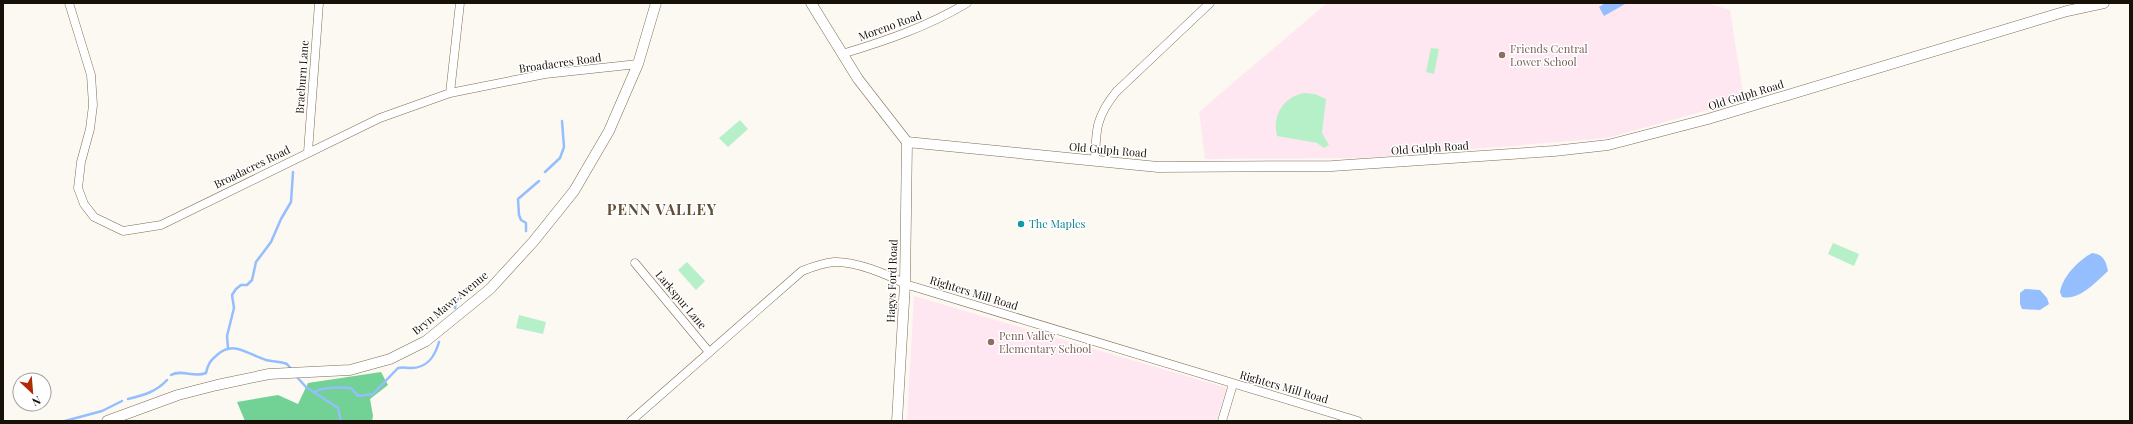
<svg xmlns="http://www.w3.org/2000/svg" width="2133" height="424" viewBox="0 0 2133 424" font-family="'Playfair Display',serif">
<rect width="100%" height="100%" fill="#fcf8f2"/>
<!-- education -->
<path fill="#ffe7f1" d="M1327,3H1707L1730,10L1744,100L1607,138L1363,158L1205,159L1199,112Z
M914,296L1227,388L1216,421H907Z"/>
<!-- green -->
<path fill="#b6f0c8" d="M1431,48L1439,49L1434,74L1426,72Z
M1304,93L1315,94L1326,99L1322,133L1329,145L1324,148L1317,143L1277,136C1272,116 1283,97 1304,93Z
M740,120L748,129L728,147L719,138Z
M1833,243L1859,254L1854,266L1828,254Z
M687,262L705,281L696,290L678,270Z
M519,315L546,322L543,334L516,328Z"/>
<!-- forest -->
<path fill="#72d195" d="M381,372L388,385L370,399L373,416L372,421H245L237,402L278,395L298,404L308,383Z"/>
<!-- water -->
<path fill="#94befd" d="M1605,3H1624L1625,4L1604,16L1599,7Z
M2092,253C2103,254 2106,261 2108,271C2096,282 2079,301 2062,297L2060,292C2063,276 2078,261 2092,253Z
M2025,289L2040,290L2047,298L2049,304L2040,310L2022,309L2020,304V293Z"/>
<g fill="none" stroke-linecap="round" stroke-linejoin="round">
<!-- stream -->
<path stroke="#94befd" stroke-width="2.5" d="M545,172L560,158L564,147L562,121
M526,231V223L521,220L519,215L518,199L539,181
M455,308L456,302L468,288
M228,348L227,336L234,308L232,295L236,289L241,285H247L252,280L256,262L271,242L281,219L291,202L293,172
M171,375C182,369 194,378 206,373C208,364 210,361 217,355C234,340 247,354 266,360C273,362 280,361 287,364L292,370
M296,376L306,387L338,408L341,421
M315,392C321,387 343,387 351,388L358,396L373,394L398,368C403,367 406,368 411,368C428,368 435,356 439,342
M128,399C144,395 156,392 167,380
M65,421L102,411L122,401"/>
<defs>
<path id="minor" d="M69,3L91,75L93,105L90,129L81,162L78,188L84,204L94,217L123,231L161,225L380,118L450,93L545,74L638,64
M842,54C885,41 927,27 967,3
M450,93L460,3
M308,152L319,3
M1095,160C1096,129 1096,117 1116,92L1210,3
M635,263L709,352
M631,421L802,271C812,267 823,263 834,262C855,261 887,274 905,284L1358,421
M1222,421L1233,384"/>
<path id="tertiary" d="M811,3L858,79L907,142L1158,167L1332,166L1554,151L1608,145L1708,119L2067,11L2104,3
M107,421L178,395L217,385L269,374L350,370L390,359L426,341L490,289L533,242L574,191L609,131L638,64L656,3
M897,421L905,284L907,142"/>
</defs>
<!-- minor casing -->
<use href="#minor" stroke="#7f6c53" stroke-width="9"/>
<!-- tertiary casing -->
<use href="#tertiary" stroke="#7f6c53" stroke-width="11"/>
<!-- minor -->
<use href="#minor" stroke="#fff" stroke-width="8"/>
<!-- tertiary -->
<use href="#tertiary" stroke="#fff" stroke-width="10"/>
</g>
<!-- markers -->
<g fill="#8d6e63" stroke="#fff" stroke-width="1.5">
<circle cx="1502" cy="55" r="4"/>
<circle cx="991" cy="342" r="4"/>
</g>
<circle fill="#0f9aa8" stroke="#fff" stroke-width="1.5" cx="1021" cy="224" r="4"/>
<g text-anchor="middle" stroke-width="3" stroke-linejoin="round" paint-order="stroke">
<!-- street labels -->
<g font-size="11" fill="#181108" stroke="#fff">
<text transform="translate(890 26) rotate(-20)" y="4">Moreno Road</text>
<text transform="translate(560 63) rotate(-8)" y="4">Broadacres Road</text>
<text transform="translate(302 77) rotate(-86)" y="4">Braeburn Lane</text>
<text transform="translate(1746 95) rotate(-17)" y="4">Old Gulph Road</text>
<text transform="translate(1430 148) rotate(-4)" y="4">Old Gulph Road</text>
<text transform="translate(1108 150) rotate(5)" y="4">Old Gulph Road</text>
<text transform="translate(252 167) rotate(-26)" y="4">Broadacres Road</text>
<text transform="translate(892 281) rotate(-88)" y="4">Hagys Ford Road</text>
<text transform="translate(974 293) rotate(17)" y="4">Righters Mill Road</text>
<text transform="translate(681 300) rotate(50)" y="4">Larkspur Lane</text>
<text transform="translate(450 303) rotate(-39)" y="4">Bryn Mawr Avenue</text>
<text transform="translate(1284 387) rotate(16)" y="4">Righters Mill Road</text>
</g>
<!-- education labels -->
<g font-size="11" fill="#785e54" stroke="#fff" text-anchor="start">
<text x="1510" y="53">Friends Central<tspan x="1510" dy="13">Lower School</tspan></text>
<text x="999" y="340">Penn Valley<tspan x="999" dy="13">Elementary School</tspan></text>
</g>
<!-- culture labels -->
<g font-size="11" fill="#0d838f" stroke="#fff" text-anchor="start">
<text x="1029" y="228">The Maples</text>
</g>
<!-- district labels -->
<g font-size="15" font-weight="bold" letter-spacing="1" fill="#614f37" stroke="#fff">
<text x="662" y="215">PENN VALLEY</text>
</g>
</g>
<!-- border -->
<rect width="2133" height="424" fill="none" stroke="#181108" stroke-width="8"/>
<!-- north arrow -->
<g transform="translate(32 392) rotate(154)"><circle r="19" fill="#ffffff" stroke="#a3a09c"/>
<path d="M0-3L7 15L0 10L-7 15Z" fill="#b32805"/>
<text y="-6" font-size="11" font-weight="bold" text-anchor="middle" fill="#181108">N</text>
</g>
</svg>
